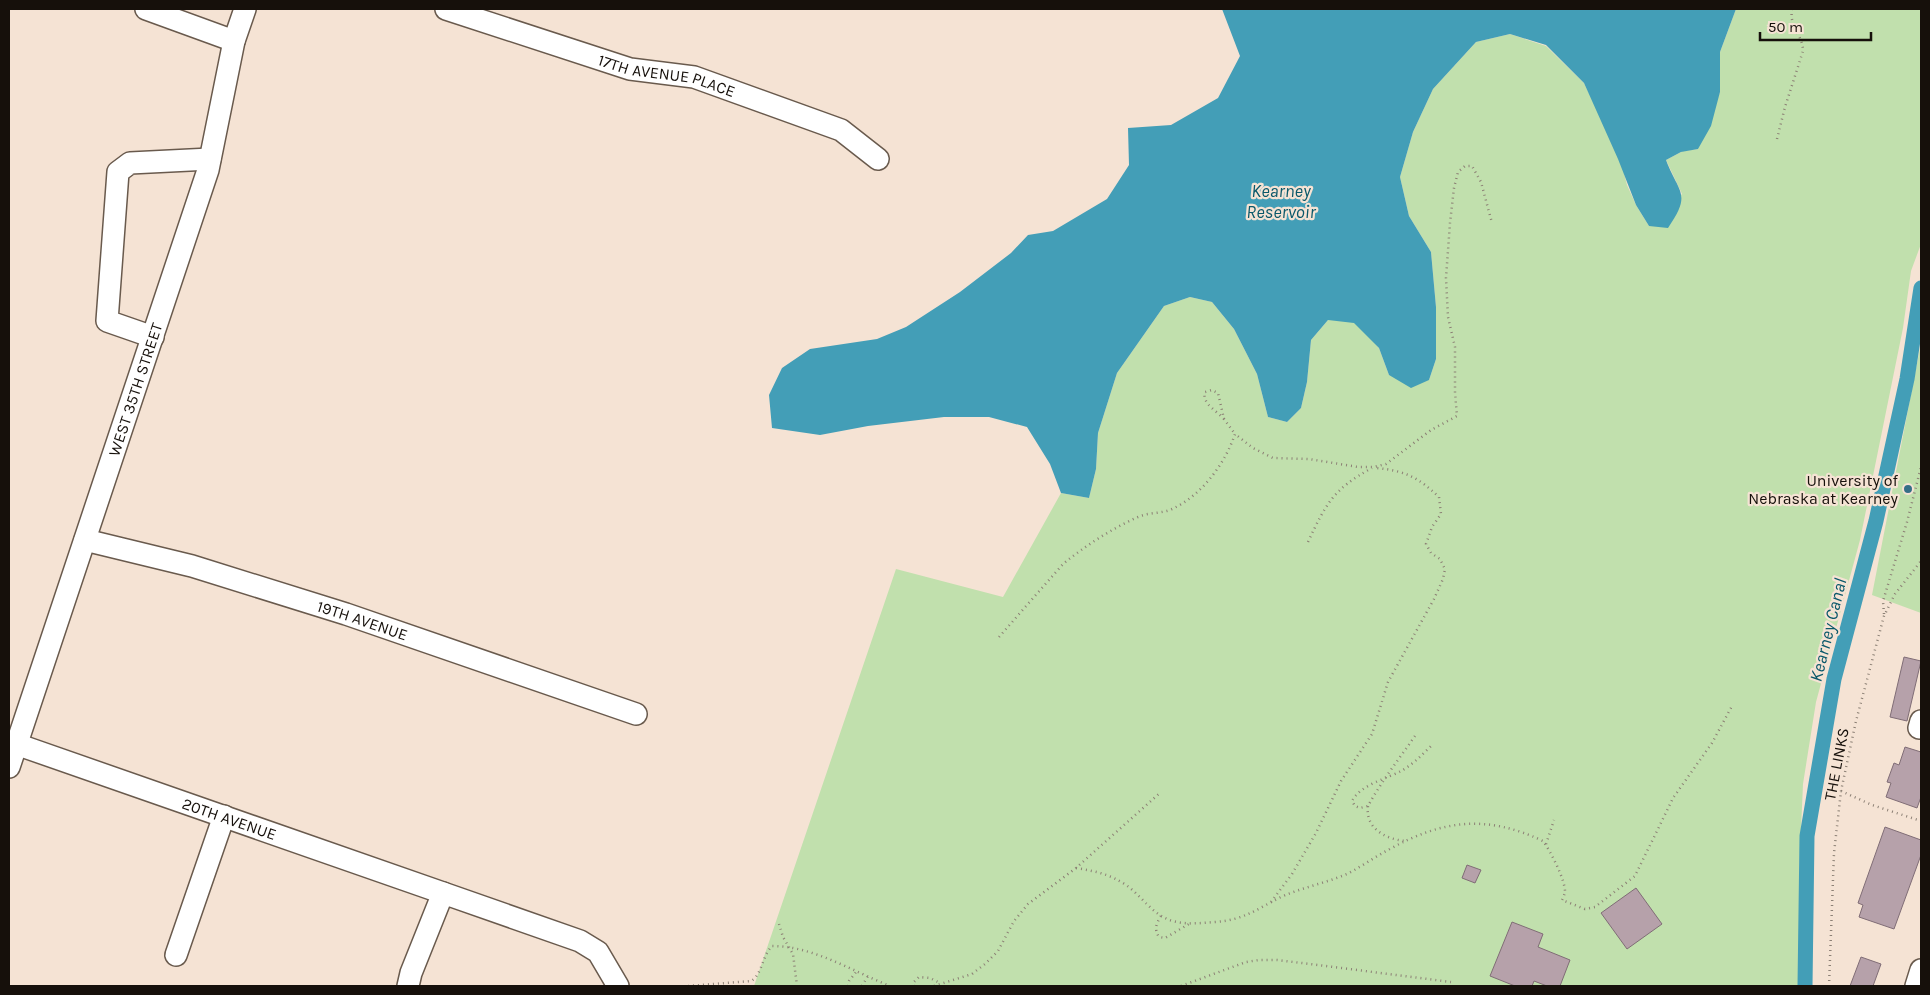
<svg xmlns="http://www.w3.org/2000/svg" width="1930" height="995" viewBox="0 0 1930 995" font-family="Karla,sans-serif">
<rect width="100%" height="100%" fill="#f5e3d4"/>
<!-- green -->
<path fill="#c1e0ad" d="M1736,9H1921V244L1911,271L1903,328L1860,540L1816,702L1803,784L1799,875L1800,986H754L896,569L1003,597L1061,493L1089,498L1096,469L1098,433L1117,373L1164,306L1190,297L1212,302L1234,329L1257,374L1268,417L1287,422L1301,408L1307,382L1311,340L1328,320L1354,319L1379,348L1389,375L1429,380L1436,359V307L1431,252L1409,216L1400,177L1413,132L1433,89L1476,42L1510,34L1546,46L1584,83L1620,157L1627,185L1636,205L1649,226L1682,194L1666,160L1683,151L1698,149L1720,92V52Z
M1921,343V613L1872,595Z"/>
<!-- water -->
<path fill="#439eb7" d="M1222,9H1736L1720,52V92L1711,126L1698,149L1681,152L1666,160C1679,194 1692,193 1668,228L1649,226L1636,205L1618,159L1584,83L1546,45L1510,34L1476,42L1433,89L1413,132L1400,177L1409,216L1431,252L1436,307V359L1429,380L1411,388L1389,375L1379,348L1354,323L1328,320L1311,340L1307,382L1301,408L1287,422L1268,417L1257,374L1234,329L1212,302L1190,297L1164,306L1117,373L1098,433L1096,469L1089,498L1061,493L1050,464L1027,427L989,417H944L868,426L820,435L772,428L769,395L782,368L810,349L877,339L906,327L960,292L1011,253L1028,235L1053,231L1107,199L1129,165L1128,128L1171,125L1218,98L1240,56Z"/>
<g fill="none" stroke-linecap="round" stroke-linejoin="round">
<!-- canal -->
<path stroke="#439eb7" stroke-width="15" d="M1805,986L1807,836L1834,679L1876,521L1907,379L1921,288"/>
</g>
<!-- building -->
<path fill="#b6a1aa" stroke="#806d76" d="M1904,657L1921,661L1907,721L1890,717Z
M1905,747L1921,752V797L1917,808L1886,797L1891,783L1887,782L1894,763L1899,765Z
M1885,827L1921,840V855L1894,929L1859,917L1863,905L1858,903Z
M1467,865L1481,870L1475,883L1462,878Z
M1636,888L1662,924L1627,949L1601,913Z
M1512,922L1543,934L1538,947L1570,960L1560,986H1547L1534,981L1532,986H1515L1490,976Z
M1861,957L1881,964L1873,986H1850Z"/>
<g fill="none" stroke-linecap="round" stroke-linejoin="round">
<defs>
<g id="minor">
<path d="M146,9L234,41"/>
<path id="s1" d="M446,9L630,69L694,77L841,130L878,159"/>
<path d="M153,337L107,321L118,172L130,163L210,159"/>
<path id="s2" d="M85,540L192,566L346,614L636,714"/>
<path d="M1919,728L1921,721"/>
<path id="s3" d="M16,744L443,893"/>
<path id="s4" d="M9,767L208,170L234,41L245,9"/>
<path d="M176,955L224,816"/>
<path d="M408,986L411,973L443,893L580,941L598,952L618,986"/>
<path d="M1918,986H1916L1921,970"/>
</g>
</defs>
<!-- minor casing -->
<use href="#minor" stroke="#695a4d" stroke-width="24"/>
<!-- path -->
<path stroke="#8c8075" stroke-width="2.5" stroke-dasharray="1 4" stroke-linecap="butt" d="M1777,139L1785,107L1803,51C1803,35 1789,28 1792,9
M1224,419C1216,410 1202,404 1205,392L1212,390L1218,393L1224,419L1235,434
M1308,542C1326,504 1333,489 1372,468
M1884,614L1883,601L1907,522L1921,467
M999,637L1063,564C1085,546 1111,529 1138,517C1149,512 1161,514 1172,509C1201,496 1225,464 1235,434L1253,448L1273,458L1309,459L1358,467H1374L1386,464L1431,430L1457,416L1455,393V347L1448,317L1446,278L1450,223L1454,188L1458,172L1465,166H1472L1481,182L1492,223
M1415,736C1399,759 1381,782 1368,806L1360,808L1355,806L1352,801C1361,784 1387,779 1403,770C1414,763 1422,755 1431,746
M1841,791L1872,805L1921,821
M1368,806C1365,828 1385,839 1405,841
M1546,844L1554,820
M1076,868C1094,871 1110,874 1126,885C1142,896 1153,916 1173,921C1187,925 1201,923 1215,922C1244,920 1257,909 1281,897C1303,887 1327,883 1349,873C1362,866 1375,857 1388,850C1442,820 1486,814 1543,841C1550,850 1566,881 1565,893C1564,895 1563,898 1562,900L1585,909L1595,907L1635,876L1673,798L1712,743L1732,706
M1271,902L1292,874L1316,833L1341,781L1372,734L1388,682L1434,599L1443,579L1445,569L1440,559L1431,553L1426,544L1432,527L1441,514L1439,497C1418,477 1405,471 1377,468
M1161,916C1156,924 1154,929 1159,937L1165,938L1189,924
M779,924L783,937L793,954L797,986
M688,986L751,981C762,975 762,956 772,946C813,946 852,971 890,986
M848,986L849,981L856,972
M862,986L868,976
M914,986L913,983L919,977L930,978L940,983
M934,986L972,974L985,964L998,951L1014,921L1028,904L1076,868L1161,792
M1181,986L1246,962L1259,960H1277L1318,965L1451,982
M1829,986L1834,853L1841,791L1856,721L1884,616L1895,594L1921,561"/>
<!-- minor -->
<use href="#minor" stroke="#fff" stroke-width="21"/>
</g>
<!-- markers -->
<circle fill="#356f87" stroke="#f5e3d4" stroke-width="2" cx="1908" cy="489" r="5"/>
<g text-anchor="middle" stroke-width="4.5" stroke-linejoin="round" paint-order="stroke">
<!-- street labels -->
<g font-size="16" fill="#16100b" stroke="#f5e3d4">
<text dy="6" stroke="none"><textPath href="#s1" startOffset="231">17TH AVENUE PLACE</textPath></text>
<text dy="6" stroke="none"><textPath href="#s4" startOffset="398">WEST 35TH STREET</textPath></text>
<text dy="6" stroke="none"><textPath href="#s2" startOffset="289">19TH AVENUE</textPath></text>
<text transform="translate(1836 764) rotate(-79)" y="6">THE LINKS</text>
<text dy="6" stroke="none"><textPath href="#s3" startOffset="226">20TH AVENUE</textPath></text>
</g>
<!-- poi labels -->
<g font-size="16" fill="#16100b" stroke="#f5e3d4" text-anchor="end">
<text x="1898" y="486">University of<tspan x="1898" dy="18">Nebraska at Kearney</tspan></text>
</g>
<!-- water labels -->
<g font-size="18" font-style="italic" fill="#0a586a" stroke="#f5e3d4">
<text x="1281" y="197">Kearney<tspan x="1281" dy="21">Reservoir</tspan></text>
<text transform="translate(1828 630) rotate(-76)" y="6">Kearney Canal</text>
</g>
</g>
<!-- border -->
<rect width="1930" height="995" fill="none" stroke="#16100b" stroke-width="20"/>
<!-- scale -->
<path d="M1760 32v8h111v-8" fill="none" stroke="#16100b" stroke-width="2.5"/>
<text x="1768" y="32" font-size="15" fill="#16100b" stroke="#f5e3d4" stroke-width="4" paint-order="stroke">50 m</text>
</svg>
